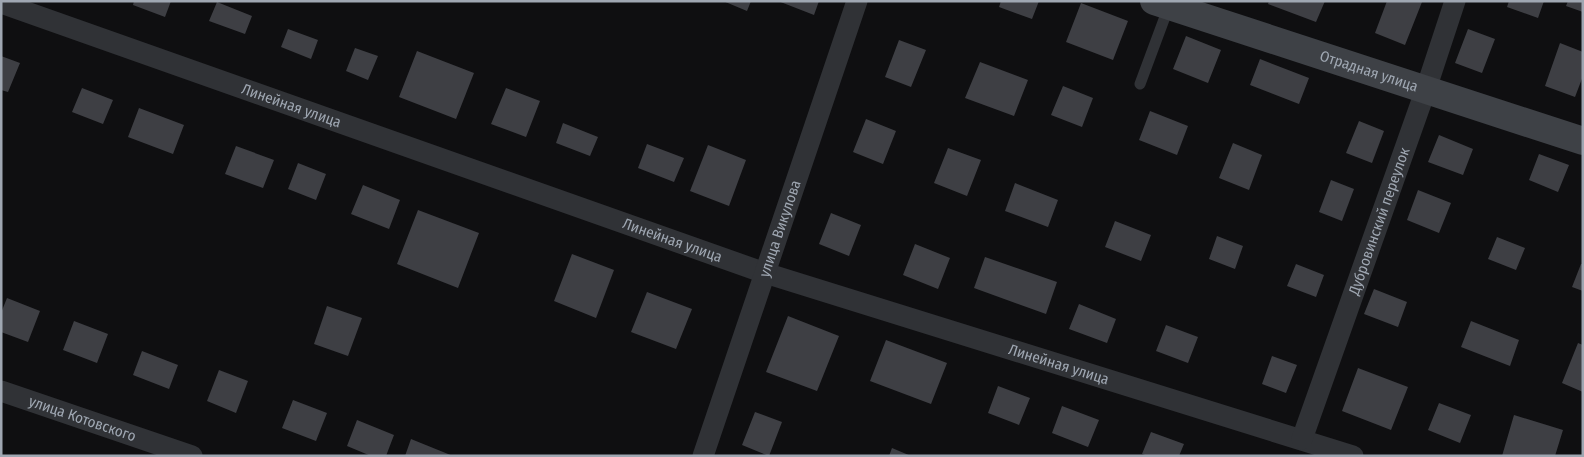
<svg xmlns="http://www.w3.org/2000/svg" width="1584" height="457" viewBox="0 0 1584 457" font-family="'Fira Sans Condensed',sans-serif">
<rect width="100%" height="100%" fill="#0f0f11"/>
<!-- building -->
<path fill="#3e3f44" d="M134,1H171L165,17L133,5Z
M723,1H751L747,11Z
M778,1H819L814,15Z
M1001,1H1039L1032,19L999,7Z
M1269,1H1325L1316,22L1268,4Z
M1387,1L1422,2L1405,45L1375,33Z
M1509,1H1544L1538,18L1507,7Z
M1568,1H1583V12L1566,6Z
M217,2L252,16L245,34L209,21Z
M1081,3L1128,21L1113,60L1066,42Z
M288,29L318,40L311,59L281,47Z
M1468,29L1495,39L1482,73L1455,63Z
M1186,36L1221,50L1208,83L1173,69Z
M899,40L926,50L911,87L885,77Z
M1560,43L1583,52V76L1575,97L1545,86Z
M355,48L378,56L368,80L346,71Z
M417,51L474,73L456,119L399,97Z
M1,56L20,63L8,92L1,90Z
M1260,59L1309,78L1299,104L1250,85Z
M980,62L1028,80L1014,116L965,98Z
M1063,86L1093,98L1082,127L1051,115Z
M82,88L113,100L103,124L72,112Z
M506,88L540,101L526,137L491,124Z
M139,108L184,125L173,154L128,137Z
M1150,111L1188,126L1177,155L1139,140Z
M866,119L896,131L883,164L853,152Z
M1359,121L1384,131L1372,163L1346,153Z
M563,123L598,137L590,156L556,143Z
M1439,135L1473,149L1463,175L1428,162Z
M1233,143L1262,155L1249,190L1219,178Z
M647,144L684,158L674,182L638,168Z
M708,145L746,160L729,206L690,191Z
M236,146L274,160L263,188L225,174Z
M948,148L981,160L967,196L934,183Z
M1539,154L1569,165L1558,192L1529,180Z
M298,163L326,174L316,200L288,189Z
M1331,180L1354,189L1342,221L1319,212Z
M1015,183L1058,200L1048,227L1005,211Z
M363,185L400,200L389,229L351,214Z
M1418,190L1451,203L1439,233L1407,220Z
M418,210L479,233L458,288L397,264Z
M831,213L861,225L849,256L819,244Z
M1115,221L1151,235L1141,261L1105,247Z
M1217,236L1243,246L1235,269L1209,259Z
M1497,237L1525,248L1516,270L1488,259Z
M915,244L950,258L938,289L903,275Z
M572,254L614,270L596,318L554,301Z
M985,257L1057,282L1046,314L974,288Z
M1296,264L1324,275L1316,297L1287,286Z
M1581,264H1583V291L1572,287Z
M1374,289L1407,302L1398,327L1364,314Z
M647,292L692,309L676,349L631,332Z
M7,298L40,311L28,342L1,332V313Z
M1079,304L1116,319L1107,343L1069,329Z
M327,306L362,318L348,356L314,344Z
M788,316L839,336L817,391L766,372Z
M74,321L108,334L97,363L63,350Z
M1471,321L1519,340L1510,366L1461,347Z
M1166,325L1198,337L1188,363L1156,351Z
M886,340L947,363L931,404L870,381Z
M1578,343L1583,345V392L1562,383Z
M142,351L178,365L169,389L133,375Z
M1272,356L1297,365L1286,393L1262,384Z
M1358,368L1408,387L1391,430L1342,411Z
M219,370L248,381L236,413L207,401Z
M998,386L1030,398L1019,425L988,413Z
M293,400L327,413L316,441L282,428Z
M1439,403L1471,415L1460,443L1428,430Z
M1062,406L1099,420L1088,447L1052,433Z
M755,412L782,422L769,456L742,445Z
M1514,415L1563,430L1555,456H1502Z
M357,420L394,435L386,456H371L347,446Z
M1151,432L1184,444L1179,456H1148L1142,454Z
M411,439L453,456H405Z
M892,448L911,456H889Z"/>
<g fill="none" stroke-linecap="round" stroke-linejoin="round">
<!-- lane -->
<path stroke="#303236" stroke-width="11" d="M1140,84L1169,6"/>
<!-- street -->
<g stroke="#303236" stroke-width="21">
<path id="s1" d="M1,3L765,273L1353,456"/>
<path id="s2" d="M1,391L192,456"/>
<path id="s3" d="M1302,439L1426,89L1455,1"/>
<path id="s4" d="M703,456L857,1"/>
</g>
<!-- secondary -->
<path stroke="#3e4146" stroke-width="28" id="s5" d="M1154,1L1583,141"/>
</g>
<g text-anchor="middle" stroke-width="4" stroke-linejoin="round" paint-order="stroke">
<!-- street labels -->
<g font-size="15" fill="#9fa7b2" stroke="#0a0a0c">
<text dy="5" stroke="none"><textPath href="#s5" startOffset="226">Отрадная улица</textPath></text>
<text dy="5" stroke="none"><textPath href="#s1" startOffset="308">Линейная улица</textPath></text>
<text dy="5" stroke="none"><textPath href="#s3" startOffset="231">Дубровинский переулок</textPath></text>
<text dy="5" stroke="none"><textPath href="#s4" startOffset="240">улица Викулова</textPath></text>
<text dy="5" stroke="none"><textPath href="#s1" startOffset="712">Линейная улица</textPath></text>
<text dy="5" stroke="none"><textPath href="#s1" startOffset="1118">Линейная улица</textPath></text>
<text dy="5" stroke="none"><textPath href="#s2" startOffset="86">улица Котовского</textPath></text>
</g>
</g>
<!-- border -->
<rect width="1584" height="457" fill="none" stroke="#9fa7b2" stroke-width="5"/>
</svg>
